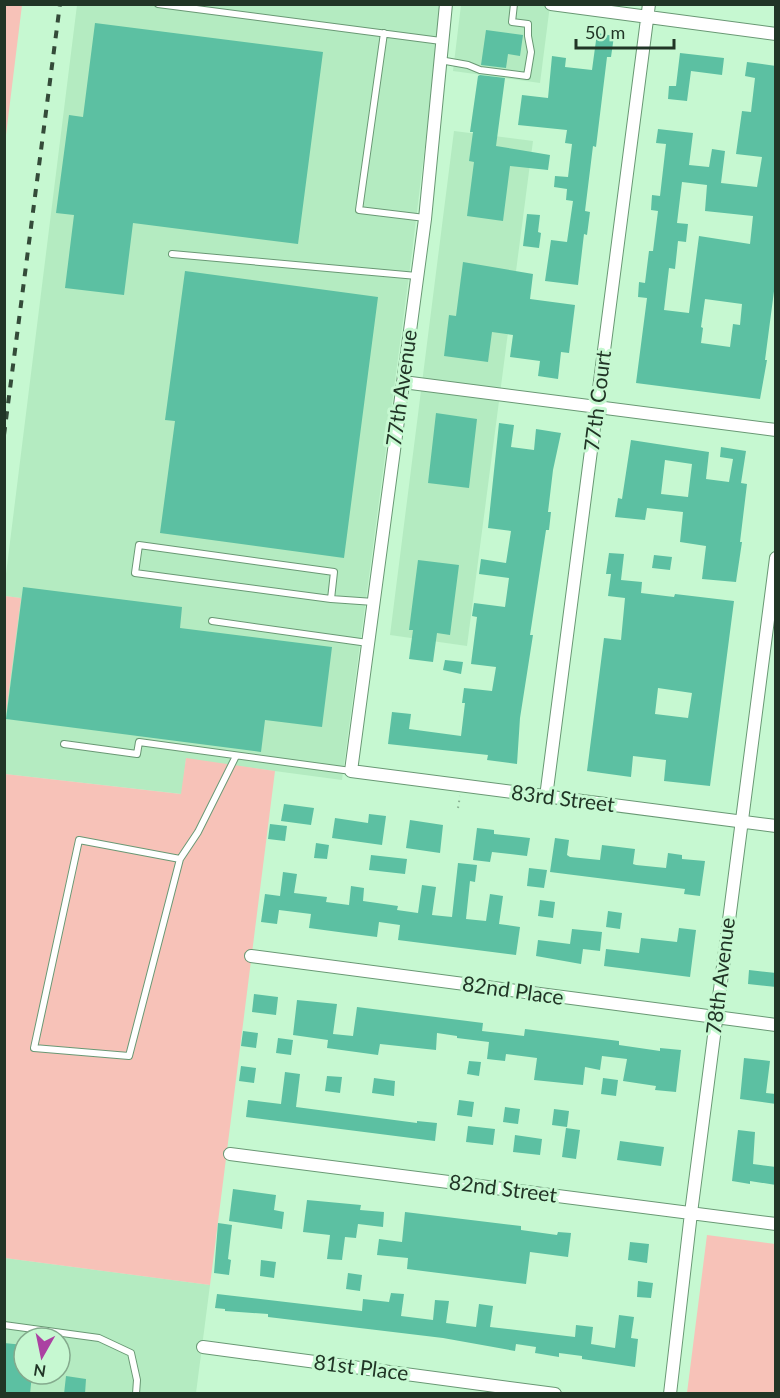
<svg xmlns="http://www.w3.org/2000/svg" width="780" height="1398" viewBox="0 0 780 1398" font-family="Lato,sans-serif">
<rect width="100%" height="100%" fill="#c6f8d1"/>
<!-- built -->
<path fill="#b4ebc1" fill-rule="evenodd" d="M77,5H442L412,253L342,780L186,759L182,794L5,774V721L20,598L5,596V582Z
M461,5H550L540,83L453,71Z
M454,131L533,141L467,646L390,635Z
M5,1258L210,1285L196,1393L5,1394ZM24,1338H60V1374H24Z"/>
<!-- green -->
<path fill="#f7c2b8" d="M5,4L22,5L5,143L4,5Z
M5,596L21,598L5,721L4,596Z
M186,758L275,771L210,1285L5,1258V774L181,794Z
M707,1235L775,1244V1393H687Z"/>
<!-- building -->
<path fill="#5cc0a2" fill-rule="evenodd" d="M95,23L323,52L298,244L133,223L124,295L65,288L74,215L56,213L69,115L83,117Z
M486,30L523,35L520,56L508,54L506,68L481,65Z
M597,33L614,36L611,57H607L596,147L593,146L585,211L590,212L587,235L584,234L578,285L545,281L551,240L567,242L573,201L566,200L567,189L554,187L555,176L568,177L572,144L565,143L567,130L518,125L522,95L548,98L552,56L566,58L565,67L592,70Z
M680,53L724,58L722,75L691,71L687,101L668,99L669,86H676Z
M747,62L776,66V276L765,360H767L760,399L636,383L647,298L638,297L639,282L645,283L649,251H653L658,211L651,210L652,195L660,196L666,144L656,143L658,129L693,133L689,165L709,167L712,149L725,151L721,183L757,187L762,157L736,154L742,111L751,112L755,78L745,76ZM682,182L707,185L705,211L753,216L750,244L699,236L689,313L664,310L669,268L675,269L678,241L686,242L688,224L677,223ZM705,299L742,304L740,325L733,324L730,347L701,343L703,328L701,327Z
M480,75L505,78L496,146L550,155L548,170L510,166L503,221L467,216L474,162L469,161L473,132H470L478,76Z
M527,214L540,215L538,232L541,233L539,248L523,246Z
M463,262L533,274L530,299L575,305L569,353L561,352L558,379L538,376L540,361L510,357L513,335L492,332L488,362L444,356L449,315L456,316Z
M185,271L378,297L344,558L160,533L175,421L165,420Z
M436,413L477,419L469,488L428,483Z
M499,423L514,425L511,447L534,450L536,429L561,433L553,470L548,512H551L549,530H546L530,635H533L520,718L517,764L487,760L488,755L388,744L392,712L411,714L409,729L461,736L465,703H462L464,688L492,691L496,667L471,664L477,617L472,616L474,603L505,607L509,578L479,574L481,559L506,563L511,531L488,528Z
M631,440L709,452L706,479L729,482L733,459L720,457L721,447L746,451L741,483L747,484L740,542H742L736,582L702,579L706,546L680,542L683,512L647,508L645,520L615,517L618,498L622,499ZM665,460L692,464L688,497L661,494Z
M609,553L624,554L621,580L642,582L641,593L674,597L675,594L734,601L710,786L664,781L666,760L633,756L631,777L587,771L604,638L621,640L625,598L608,596L611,574H606ZM658,688L692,693L688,718L655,714Z
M654,555L672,557L670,570L652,568Z
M418,560L459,565L450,635L437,633L433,662L409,659L413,630H409Z
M23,587L182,607L180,628L332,647L322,727L265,720L261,752L6,719Z
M445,660L463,662L461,674L443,670Z
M284,804L314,808L311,825L281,821Z
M369,814L386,816L382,845L332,838L335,818L368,823Z
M410,820L443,825L440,853L406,848Z
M270,824L287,826L285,841L268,839Z
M477,828L494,830V834L530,838L527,856L492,852L490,862L473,860Z
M555,838L569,840L567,855L570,857L600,860L602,845L635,849L633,864L636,865L666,868L668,853L682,855V859L705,861L700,896L684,894L685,889L550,872Z
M316,843L329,845L327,859L314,858Z
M371,855L407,859L405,874L369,870Z
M458,863L477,865L475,882L470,881L466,919L486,921L490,894L503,896L499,924L520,927L516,955L398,940L400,925L379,922L377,937L346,933L309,928L311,914L279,910L277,924L261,922L265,894L280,896L283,872L297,874L294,893L327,897L326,902L349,905L351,886L364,888L363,901L398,906L397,910L418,913L422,885L436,887L432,915L452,917Z
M529,868L547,870L544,888L527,886Z
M540,900L555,902L553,918L538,916Z
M608,911L622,913L620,929L606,927Z
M679,928L696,930L690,977L604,966L606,949L639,953L641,938L677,942Z
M572,929L602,932L600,951L583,949L581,964L536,956L538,940L570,944Z
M749,970L776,973V987L748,984Z
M254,994L278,997L276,1015L252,1012Z
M297,1000L337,1004L333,1034L353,1036L357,1007L483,1023L482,1031L524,1036L525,1029L619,1041V1045L660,1051V1048L681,1050L676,1092L655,1090L656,1086L623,1081L627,1059L602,1056L600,1070L585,1067L583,1085L534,1080L537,1058L506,1054L505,1061L487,1059L489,1042L457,1038V1036L437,1033L436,1050L380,1044L378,1055L327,1048L328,1040L293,1035Z
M243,1031L258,1033L256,1048L241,1046Z
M278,1038L293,1040L291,1055L276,1053Z
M744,1058L770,1061L766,1093L776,1094V1104L740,1099Z
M469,1061L481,1062L479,1076L467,1074Z
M241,1066L256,1068L254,1083L239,1081Z
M285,1072L300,1074L296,1107L417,1123V1121L437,1123L435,1141L246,1117L248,1100L281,1104Z
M327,1076L342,1077L340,1093L325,1091Z
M374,1078L395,1081L394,1096L372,1093Z
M603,1078L618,1080L616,1096L601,1094Z
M459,1100L474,1102L472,1117L457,1115Z
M505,1107L520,1109L518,1124L503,1122Z
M554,1109L569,1111L567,1127L552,1125Z
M468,1126L495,1129L493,1145L466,1142Z
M566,1128L580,1130L576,1159L562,1157Z
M738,1130L755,1132L753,1164L776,1167V1185L750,1181V1184L732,1181Z
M515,1135L542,1139L540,1155L513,1152Z
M620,1141L664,1147L661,1166L617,1160Z
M233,1189L276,1195L274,1210L284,1212L282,1229L229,1221Z
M307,1200L361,1205L360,1210L384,1212L383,1227L358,1224L356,1238L345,1237L342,1260L327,1259L330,1235L303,1232Z
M405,1212L521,1226V1230L557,1235L558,1232L571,1233L568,1257L530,1252L526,1284L407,1269L408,1258L377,1255L379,1239L402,1242Z
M218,1223L232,1225L228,1259L231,1260L229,1275L214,1273Z
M630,1242L649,1244L647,1263L628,1260Z
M261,1260L276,1262L274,1278L260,1276Z
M348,1273L362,1275L360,1291L346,1289Z
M638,1281L653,1283L651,1298L637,1297Z
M391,1293L404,1294L401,1316L433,1320L435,1300L449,1301L446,1323L476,1327L479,1304L493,1306L490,1327L575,1337L576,1325L593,1327L591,1344L615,1348L619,1315L634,1317L631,1338L638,1339L635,1367L582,1359V1356L559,1353V1357L535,1353L536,1347L516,1344L515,1351L443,1338L268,1317V1314L225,1311V1309L215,1308L217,1294L362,1311L363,1299L389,1302Z
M4,1343L24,1345V1374H32L30,1394H4Z
M66,1376L86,1379L85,1394H64Z"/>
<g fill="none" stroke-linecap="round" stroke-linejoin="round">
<defs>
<path id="service" d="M158,4L441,41
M384,33L359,210L425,218
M440,60L468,65L480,70L527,76L531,52L528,36V24L512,22L514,4
M172,254L417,276
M331,599L334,572L139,545L135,573L331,599L374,602
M212,621L368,643
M64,744L137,754L139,742L351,771
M180,859L79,840L34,1048L129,1056L180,859L198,832L236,756
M4,1325L99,1338L131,1353L137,1380L136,1394"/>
<path id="minor" d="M446,4L425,219L351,771L776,826
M551,4L776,34
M403,382L776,430
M546,797L649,4
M251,956L776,1025
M230,1154L776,1224
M203,1347L555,1394
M670,1394L691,1213L776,558"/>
</defs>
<!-- service casing -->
<use href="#service" stroke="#699874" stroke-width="8"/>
<!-- minor casing -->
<use href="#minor" stroke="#699874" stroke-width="14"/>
<!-- path -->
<path stroke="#8ab193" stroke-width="2" stroke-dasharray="1.5 4.5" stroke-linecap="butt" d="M458,808L460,796"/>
<!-- service -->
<use href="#service" stroke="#fff" stroke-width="6"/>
<!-- minor -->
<use href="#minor" stroke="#fff" stroke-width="12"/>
<!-- rail -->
<path stroke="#344b39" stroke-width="4" stroke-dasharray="8 8" stroke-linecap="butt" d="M4,435L60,4"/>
</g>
<g text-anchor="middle" stroke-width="6" stroke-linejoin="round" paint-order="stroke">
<!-- street labels -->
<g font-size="21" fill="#213526" stroke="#c6f8d1">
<text transform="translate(402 388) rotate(-82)" y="7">77th Avenue</text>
<text transform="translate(598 401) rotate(-83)" y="7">77th Court</text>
<text transform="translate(563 799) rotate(7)" y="7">83rd Street</text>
<text transform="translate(721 976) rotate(-83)" y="7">78th Avenue</text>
<text transform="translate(513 991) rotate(8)" y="7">82nd Place</text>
<text transform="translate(503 1189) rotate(7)" y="7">82nd Street</text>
<text transform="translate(361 1368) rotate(7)" y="7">81st Place</text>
</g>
</g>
<!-- border -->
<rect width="780" height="1398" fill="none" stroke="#213526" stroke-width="12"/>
<!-- north arrow -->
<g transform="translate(42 1356) rotate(189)"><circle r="28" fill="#c6f8d1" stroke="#84aa8d" stroke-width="1.5"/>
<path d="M0-4.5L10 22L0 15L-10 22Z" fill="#ab41a2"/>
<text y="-9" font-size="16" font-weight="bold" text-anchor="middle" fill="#213526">N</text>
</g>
<!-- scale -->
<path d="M576 39v9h98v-9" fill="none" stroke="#213526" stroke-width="3"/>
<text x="585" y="39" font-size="18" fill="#213526" stroke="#c6f8d1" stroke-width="4.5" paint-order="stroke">50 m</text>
</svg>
